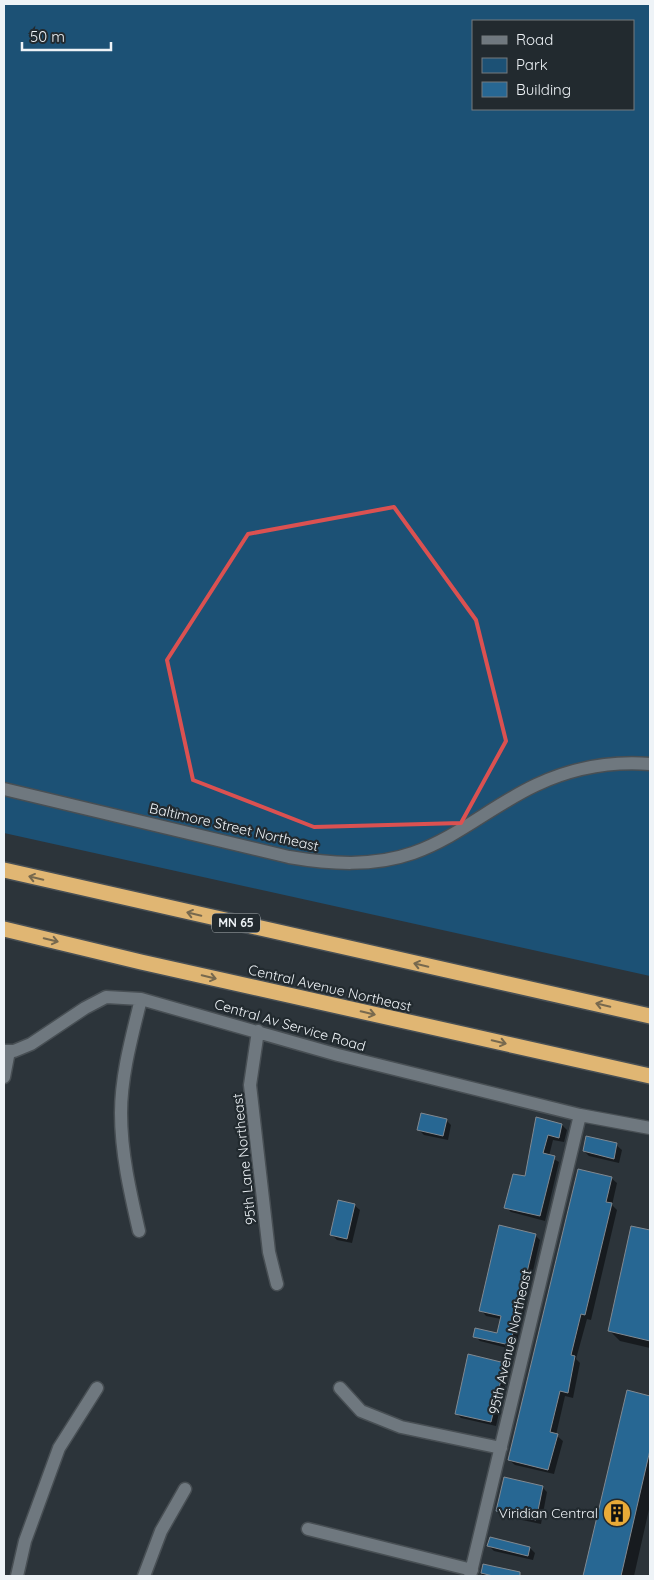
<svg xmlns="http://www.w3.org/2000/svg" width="654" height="1580" viewBox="0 0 654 1580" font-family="Quicksand,sans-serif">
<rect width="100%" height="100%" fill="#2c343a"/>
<!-- green -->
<path fill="#1c5175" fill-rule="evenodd" d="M4,4H650V976L4,833ZM473,21H633V109H473Z"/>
<!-- shadow -->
<path fill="#0007" d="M537,1119L562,1125L567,1130L564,1142L553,1140L549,1156L559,1162L545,1221L511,1212L506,1207L526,1178Z
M446,1120L451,1125L448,1140L424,1135L419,1130Z
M616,1145L622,1150L619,1163L589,1156L584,1151Z
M611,1178L617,1183L612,1205L617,1210L591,1320L587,1319L576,1359L580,1363L573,1398L565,1396L556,1435L563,1441L554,1474L515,1465L509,1460Z
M354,1205L360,1210L352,1243L337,1240L332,1235Z
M632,1227L650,1232V1348L620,1341L609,1330Z
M535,1235L540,1240L515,1350L480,1341L475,1336L497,1334L501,1319L486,1316L481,1310Z
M504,1364L509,1369L496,1426L461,1418L456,1413Z
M628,1392L650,1397V1505L634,1576H585Z
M542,1487L547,1492L541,1524L503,1516L498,1511Z
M489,1546L530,1548L535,1553L533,1560L494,1551Z
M484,1565L519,1573L521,1576H482Z"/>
<!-- building -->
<path fill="#276793" stroke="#818991" d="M421,1113L447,1119L443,1136L417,1130Z
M536,1117L562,1124L559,1138L548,1135L543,1153L555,1156L540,1216L504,1208L513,1174L525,1176Z
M586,1136L617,1143L614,1159L583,1151Z
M578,1169L612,1177L606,1202L612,1203L585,1315L581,1314L571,1355L575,1356L568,1393L560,1391L550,1432L558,1434L548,1470L508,1460Z
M338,1200L355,1204L347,1239L330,1235Z
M499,1225L536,1234L510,1345L473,1337L475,1328L497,1333L501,1316L479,1311Z
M631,1226L650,1230V1341L608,1331Z
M468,1354L505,1363L491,1422L455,1414Z
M627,1390L650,1396V1450L621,1576H583Z
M504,1477L543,1486L536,1520L496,1511Z
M490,1537L530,1547L528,1556L487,1546Z
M483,1564L520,1572V1576H493L481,1573Z"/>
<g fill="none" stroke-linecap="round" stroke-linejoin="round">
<defs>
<path id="minor" d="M4,789L289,857C330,864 373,867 413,853C458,837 493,805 536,785C572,768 611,761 650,764
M258,1031L250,1085L269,1252L277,1284
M4,1051H14L31,1044L85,1008L106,997L141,999L338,1055L580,1115L650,1128
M4,1077L9,1051
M139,1231C130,1192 121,1153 121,1113C121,1075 132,1036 141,999
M340,1388L361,1411L401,1427L501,1448
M308,1529L472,1570
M17,1576L25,1541L59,1448L97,1388
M144,1576L161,1531L185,1489
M470,1576L580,1115"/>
<path id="highway" d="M4,870L650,1016
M4,929L141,962L650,1076"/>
</defs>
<!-- minor casing -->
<use href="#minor" stroke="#484f54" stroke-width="15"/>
<!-- highway casing -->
<use href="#highway" stroke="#484f54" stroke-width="18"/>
<!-- minor -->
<use href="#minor" stroke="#6f787f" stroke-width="12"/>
<!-- highway -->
<use href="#highway" stroke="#e0b673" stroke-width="15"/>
</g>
<!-- one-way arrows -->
<defs><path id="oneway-shaft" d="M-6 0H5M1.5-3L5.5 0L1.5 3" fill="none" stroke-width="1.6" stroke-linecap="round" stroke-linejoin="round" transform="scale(1.25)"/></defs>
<g stroke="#77694e">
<use href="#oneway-shaft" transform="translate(36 878) rotate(-167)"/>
<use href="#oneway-shaft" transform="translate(194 914) rotate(-167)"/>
<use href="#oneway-shaft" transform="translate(51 940) rotate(14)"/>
<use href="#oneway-shaft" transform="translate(421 965) rotate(-167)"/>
<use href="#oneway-shaft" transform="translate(209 977) rotate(13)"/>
<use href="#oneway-shaft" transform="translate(603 1005) rotate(-167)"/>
<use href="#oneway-shaft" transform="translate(368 1013) rotate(13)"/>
<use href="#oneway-shaft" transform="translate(499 1042) rotate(13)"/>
</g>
<!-- marked area -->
<path fill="none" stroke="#db5151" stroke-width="4" stroke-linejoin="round" d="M394,507L476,620L506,741L461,823L314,827L193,780L167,660L248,534Z"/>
<!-- icons -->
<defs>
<symbol id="building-disc" viewBox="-11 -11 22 22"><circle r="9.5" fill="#e9ab38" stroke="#222a2f"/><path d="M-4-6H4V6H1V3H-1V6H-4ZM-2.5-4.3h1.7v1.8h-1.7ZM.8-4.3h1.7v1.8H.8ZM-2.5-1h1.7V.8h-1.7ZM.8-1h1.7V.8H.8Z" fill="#111"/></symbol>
</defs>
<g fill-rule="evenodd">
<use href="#building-disc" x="601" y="1497" width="32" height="32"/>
</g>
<g text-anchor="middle" stroke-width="4.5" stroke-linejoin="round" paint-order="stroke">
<!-- shield labels -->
<rect fill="#222a2f" stroke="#b1b7bb" stroke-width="1" x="212" y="913.5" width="48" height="19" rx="4"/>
<g font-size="12" font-weight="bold" fill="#eef3f7">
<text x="236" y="927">MN 65</text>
</g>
<!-- street labels -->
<g font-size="14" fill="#eef3f7" stroke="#222a2f">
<text transform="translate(234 827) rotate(13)" y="5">Baltimore Street Northeast</text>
<text transform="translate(330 988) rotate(13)" y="5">Central Avenue Northeast</text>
<text transform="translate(290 1025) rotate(16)" y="5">Central Av Service Road</text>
<text transform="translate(244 1159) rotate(-96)" y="5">95th Lane Northeast</text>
<text transform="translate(510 1342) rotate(-77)" y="5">95th Avenue Northeast</text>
</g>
<!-- poi labels -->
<g font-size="14" fill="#eef3f7" stroke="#222a2f" text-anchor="end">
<text x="598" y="1518">Viridian Central</text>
</g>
</g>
<!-- border -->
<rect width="654" height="1580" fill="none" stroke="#eef3f7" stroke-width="10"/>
<!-- legend -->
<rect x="472" y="20" width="162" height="90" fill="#222a2f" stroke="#747a7f"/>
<rect x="482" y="36" width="25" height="8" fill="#6f787f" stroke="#747a7f"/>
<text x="516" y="45" font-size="15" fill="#eef3f7">Road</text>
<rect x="482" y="58" width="25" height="15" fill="#1c5175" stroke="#747a7f"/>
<text x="516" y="70" font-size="15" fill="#eef3f7">Park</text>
<rect x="482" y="82" width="25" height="15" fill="#276793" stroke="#747a7f"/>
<text x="516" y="95" font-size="15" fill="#eef3f7">Building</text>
<!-- scale -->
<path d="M22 42v8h89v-8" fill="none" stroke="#eef3f7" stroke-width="2.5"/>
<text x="30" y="42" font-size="15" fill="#eef3f7" stroke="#222a2f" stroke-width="4" paint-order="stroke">50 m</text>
</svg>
